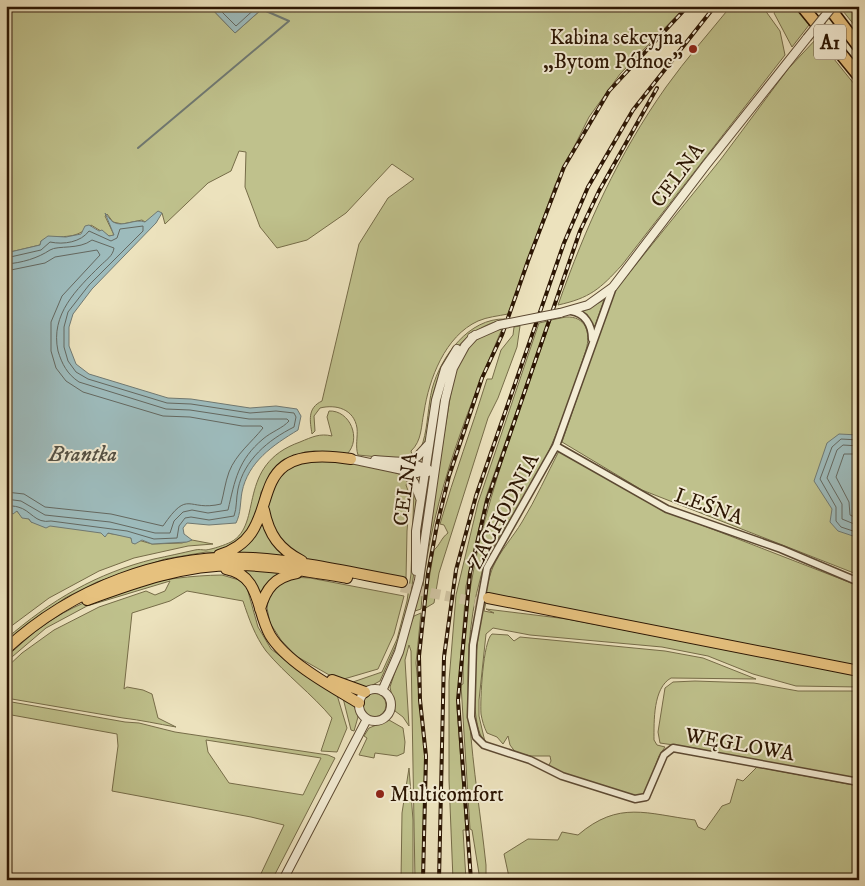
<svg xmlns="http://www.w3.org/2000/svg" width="865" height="886" viewBox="0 0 865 886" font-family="'IM FELL DW Pica',serif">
<rect width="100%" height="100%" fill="#ece2bd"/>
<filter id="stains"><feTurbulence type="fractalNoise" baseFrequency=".004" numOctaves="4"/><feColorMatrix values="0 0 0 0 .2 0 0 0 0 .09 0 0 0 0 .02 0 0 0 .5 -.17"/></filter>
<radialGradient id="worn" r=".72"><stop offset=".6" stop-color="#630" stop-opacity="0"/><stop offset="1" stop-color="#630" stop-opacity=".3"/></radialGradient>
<!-- green -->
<path fill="#bfc18c" stroke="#766c48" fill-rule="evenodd" d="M6,6H209L235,33L262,9V6H686L620,74L589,117L555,185L508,314C498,316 487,317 478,321C445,336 429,379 424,412C421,426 422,441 411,451L413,457L399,459L358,455C355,446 358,437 357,428C354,409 336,404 320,408L314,416L315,431L312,434C310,421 307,408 322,401L359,244L388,198L414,179L392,164L346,213L307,240L277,248L260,227L245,187L246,152L239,151L231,171L208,183L165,224L162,213L145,222L142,220L122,224L113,222L107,214L105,216L114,235L109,236L91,225C72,243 61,232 41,241L40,245L6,253Z
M731,6H762L780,31L785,55L622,265C600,289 590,298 558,305C586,226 618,155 666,87C686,59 709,33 731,6Z
M769,6H796L809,25L792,47L774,13L776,10Z
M839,6H859V31Z
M817,38L859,90V575L642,490L562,442L613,293L721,159L788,69Z
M604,300L595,326H593L581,312Z
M566,317C586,316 591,333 586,350C571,396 556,441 533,483C517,512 490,544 481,576C454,670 476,770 486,865V880H480L472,830L470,829L461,685L463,684C461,554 510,441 551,320Z
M505,319C464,328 438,363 431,405C429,421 430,440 418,452C419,449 422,446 423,442C428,425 428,406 432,389C441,356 469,318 505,319Z
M548,321L486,497L466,586L457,708L466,830H463L466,880H453L449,780V681L456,595L478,503L539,323Z
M520,326L517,347L498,398L488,418L439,573L434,603L424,609L434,550C440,545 441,538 448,533L444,525L440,524C454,475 472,428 487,379H492L501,350L513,335L514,327Z
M502,329C464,417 427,513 421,609L415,611L455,368C467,347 477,334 502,329Z
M329,411C350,410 362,439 347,454L314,451L305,452L292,457L276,468L261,492L258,511L251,531L220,553L206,552L165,559L97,582L65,598L6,642V639C51,600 97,573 154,559C168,556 182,553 195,550C199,549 202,550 206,550C213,549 225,545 231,542C264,524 235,465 300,442C312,437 320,433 332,436L327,417Z
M559,451L658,508L859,586V666L598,616L486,602L484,611L494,613L486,609L567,619L859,675V687L796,686L753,674L708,656L662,647L530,635L493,628L486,634L479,700V716L485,742C463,719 480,598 493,567C500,551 513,537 522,522C536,499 547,474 559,451Z
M301,461C331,461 385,462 409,480L406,485L410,496L407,531L406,579L306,560L275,538L267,511L269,500L280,475Z
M414,490L417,496L413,528L414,572L409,606L400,636L380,681L365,689L350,683L382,672L397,639L407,601L411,574Z
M6,509L10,512L17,511L21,516L29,519L31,522L127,536L131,538L134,544L138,540L152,544L182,543L192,540L213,544L188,546L134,558L99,571L49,598L6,630Z
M261,521L288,557L235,554L255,535Z
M241,568L284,573L260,600L250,576Z
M222,575L239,580L247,588L258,627L271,649L309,678L337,695L347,728L337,752L321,751L332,718C312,694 286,675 266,651C255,636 249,619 243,601L187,591L170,601L132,613L124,689L127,687L143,690L152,694L158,718L176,727C158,724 141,720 123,718L6,698V668L22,653L54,630L99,607L146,591L155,595L165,591L170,581L87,606L46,628L6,662V657C19,646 31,634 44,625C94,590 162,576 222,575Z
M291,577L310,578L404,596L394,634L378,669L344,679L331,676L296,656L281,640L270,623L267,608L269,596L276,586Z
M421,613L416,663L425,759L422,880H415L411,651L409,645L405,660L409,726L403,717L395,711L390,687L411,623L414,616Z
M492,634L508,635L514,641L520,637L665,651L703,658L756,679L671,678C653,688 654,721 654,740L657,745L665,747L659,756L646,792L644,796L636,797L552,771L548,767L551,761L550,756H531L516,753L510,745L508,736L503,744L497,737L487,733C484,727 482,720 481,714C480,700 483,641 492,634Z
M695,681L754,683L798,691H859V780L694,748L660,743L658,732L665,688L673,682Z
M362 705a12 12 0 1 1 24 0a12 12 0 1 1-24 0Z
M343,698L354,704L358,717L354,731L351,730Z
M6,701L125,722L139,723L175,732L328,755L335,758L272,880H258L284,825L251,817L112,791L118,746L117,734L6,714ZM206,740L321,758L303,795L229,783L208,752Z
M389,720L403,728L405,742L404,753L397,756L375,753L374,758L359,755L367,738L364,736L369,728Z
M757,767L859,786V880H510L509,877L504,854L528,839L558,840L562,832L578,835C619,800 647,814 695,820L698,827L705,830L722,806L730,803L737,779L743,781Z
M409,768L413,820V880H401L402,813Z"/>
<!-- water -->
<path fill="#9dbbbc" stroke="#707972" d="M209,6H262L263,8L235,33Z
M158,211L162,213L156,223L92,289L73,314L69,327V346L76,364L89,374L168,398L191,399L250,408L276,406L297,409L301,416L298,430C273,445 248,462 242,492C240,503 241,513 236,523L209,525L187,523L183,528L184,534L192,540L187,542L152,544L142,540L135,544L132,543L131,538L108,533L105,537L101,533L50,526L46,528L31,522L29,519L22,518L17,511L13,514L6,509V253L40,245L41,241L48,236L66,237L81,234L85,226L89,225L99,231L102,230L109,236L114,235L105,213C108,216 110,220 113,222C123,228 135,218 145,222Z
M839,434L859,435V538L838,531L830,522L832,509L814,481L827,443Z"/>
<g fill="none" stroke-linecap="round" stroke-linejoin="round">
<!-- shore -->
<path stroke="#646860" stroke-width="1" d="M216,6L236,26L258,6
M6,258L41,250L50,242C64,245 81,242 89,231L111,241L117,238L120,229L143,226V231L89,285L68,312L64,327V347L68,361L76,372L88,379L167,403L191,404L250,413L276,411L294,413L296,417L294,427C268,440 244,460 238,489C236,498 237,508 234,516L209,520L191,517L185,518L179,526L177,538L154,539L127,531L51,521C35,524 31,510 18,507C15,506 10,506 6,505
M6,264C22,263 38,258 50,250C58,245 79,250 92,240L114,248C113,256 106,260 100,266C77,289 50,314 58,351C62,364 67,374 79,382L166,409L190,410L249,419H287L289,421C283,428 271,432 263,439C238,460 235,480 228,510L208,513L192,510L183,512L174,521L170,533H155L110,522L45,515L21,501L6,499
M6,271L45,263L55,257L97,250L100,255L62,296L51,322V351L56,368L66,381L83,392L163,416L190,417L242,426H261L263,428C251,443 236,454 229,472C225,483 224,493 221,504C187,512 189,488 163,526L111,514L45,507L24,494L6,492
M859,440L841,439L832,447L820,479L836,507V521L841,527L859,533
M859,446L843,445L837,450L827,478L842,504V519L859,526
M859,454H844L836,477L849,502L850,515L859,519"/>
<!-- stream -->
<path stroke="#707972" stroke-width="2" d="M138,148L289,21L266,11"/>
<!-- primary-tunnel -->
<path stroke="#cfc3a1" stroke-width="10" stroke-dasharray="10 5" stroke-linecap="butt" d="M401,587L487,604"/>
<defs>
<path id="minor" d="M613,287L556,446L487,568L473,645L471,717L476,737L484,745L530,760L562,776L635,799L646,797L664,755L673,748L859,782
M571,311C585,313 592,325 592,339
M556,446L667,509L781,549L859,582"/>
<path id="tertiary" d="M560,313L588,305L613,287L706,165L807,38
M472,337L499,325
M351,459L417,473L428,469
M375,460C392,462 415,459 428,472
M407,462L417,457L428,445
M403,471L414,482L420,498
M416,571V531L436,400L445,369L457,349
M359 705a16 16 0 1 1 32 0a16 16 0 1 1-32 0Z
M382,691L399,652L419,580L445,400L453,368L465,346L475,335
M283,880L367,719"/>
<path id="primary" d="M264,510C269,535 279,549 302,561
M219,555C295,532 229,440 351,459
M226,569C261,575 256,611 270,635C286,662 332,687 359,703
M488,598L859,671
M87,600C136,582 186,564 240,565C276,566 311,572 347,578
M260,609C266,588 275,577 297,573
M6,649C72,588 163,553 253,558C303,561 353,573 402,582
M332,680L365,692"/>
<path id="motorway" d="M802,6L859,76
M828,6L859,47"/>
</defs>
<!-- minor casing -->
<use href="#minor" stroke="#5c4932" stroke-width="9"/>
<!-- tertiary casing -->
<use href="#tertiary" stroke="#5c4932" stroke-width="10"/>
<!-- primary casing -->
<use href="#primary" stroke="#2c1603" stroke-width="12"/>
<!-- motorway casing -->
<use href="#motorway" stroke="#2c1603" stroke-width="14"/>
<!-- minor -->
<use href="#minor" stroke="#f3ecd4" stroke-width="6"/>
<!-- tertiary -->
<use href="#tertiary" stroke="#f3ecd4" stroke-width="8"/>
<!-- primary -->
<use href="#primary" stroke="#e6c17e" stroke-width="10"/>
<!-- motorway -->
<use href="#motorway" stroke="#e6c17e" stroke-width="11"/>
<defs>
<path id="rail" d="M423,880L426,756L420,700L419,656L428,573L437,525L449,476L482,378L502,335L528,261L564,167L609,91L688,6
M439,880L444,657L456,570L476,496L564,243L588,187L633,110L715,6
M471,880L458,700L470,573L487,501L580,231L599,191L657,88"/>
</defs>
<!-- rail casing -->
<use href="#rail" stroke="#2c1603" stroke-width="4"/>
<!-- rail -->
<use href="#rail" stroke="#f3ecd4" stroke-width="2" stroke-dasharray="5.5" stroke-linecap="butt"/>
<defs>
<path id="tertiary-bridge" d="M807,38L833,6
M499,325L560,313"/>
</defs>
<!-- tertiary-bridge casing -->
<use href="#tertiary-bridge" stroke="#5c4932" stroke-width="10" stroke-linecap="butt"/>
<!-- tertiary-bridge -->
<use href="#tertiary-bridge" stroke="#f3ecd4" stroke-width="8"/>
</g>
<!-- markers -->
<g fill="#8f2418" stroke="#f3ecd4" stroke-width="2">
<circle cx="693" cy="49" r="5"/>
<circle cx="380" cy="794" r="5"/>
</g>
<g text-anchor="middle" stroke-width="4" stroke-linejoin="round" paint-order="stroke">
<!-- shield labels -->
<rect fill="#f3ecd4" stroke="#685642" stroke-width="1" x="814" y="24.5" width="32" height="35" rx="4"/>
<g font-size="20" font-weight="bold" fill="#2c1603">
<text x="830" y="49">A1</text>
</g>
<!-- poi labels -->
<g font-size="21" fill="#2c1603" stroke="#f3ecd4" text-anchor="end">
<text x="683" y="44">Kabina sekcyjna<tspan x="683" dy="24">„Bytom Północ”</tspan></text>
<text x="390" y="801" text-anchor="start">Multicomfort</text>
</g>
<!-- street labels -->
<g font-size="21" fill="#2c1603" stroke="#f3ecd4">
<text transform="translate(677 175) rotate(-53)" y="7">CELNA</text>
<text transform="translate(405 489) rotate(-82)" y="7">CELNA</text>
<text transform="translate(709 506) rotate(20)" y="7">LEŚNA</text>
<text transform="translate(503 511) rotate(-62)" y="7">ZACHODNIA</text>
<text transform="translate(740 744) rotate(10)" y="7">WĘGLOWA</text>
</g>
<!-- water labels -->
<g font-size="22" font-style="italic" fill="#545044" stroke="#f3ecd4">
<text x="83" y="461">Brantka</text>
</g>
</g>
<!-- margin -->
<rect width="865" height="886" fill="none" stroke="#ece2bd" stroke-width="25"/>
<rect x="8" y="8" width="850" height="871" fill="none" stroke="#2c1603" stroke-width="2.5"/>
<rect x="12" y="12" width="840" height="861" fill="none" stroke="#2c1603"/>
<rect width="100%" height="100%" filter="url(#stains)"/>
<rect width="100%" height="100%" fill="url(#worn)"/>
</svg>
